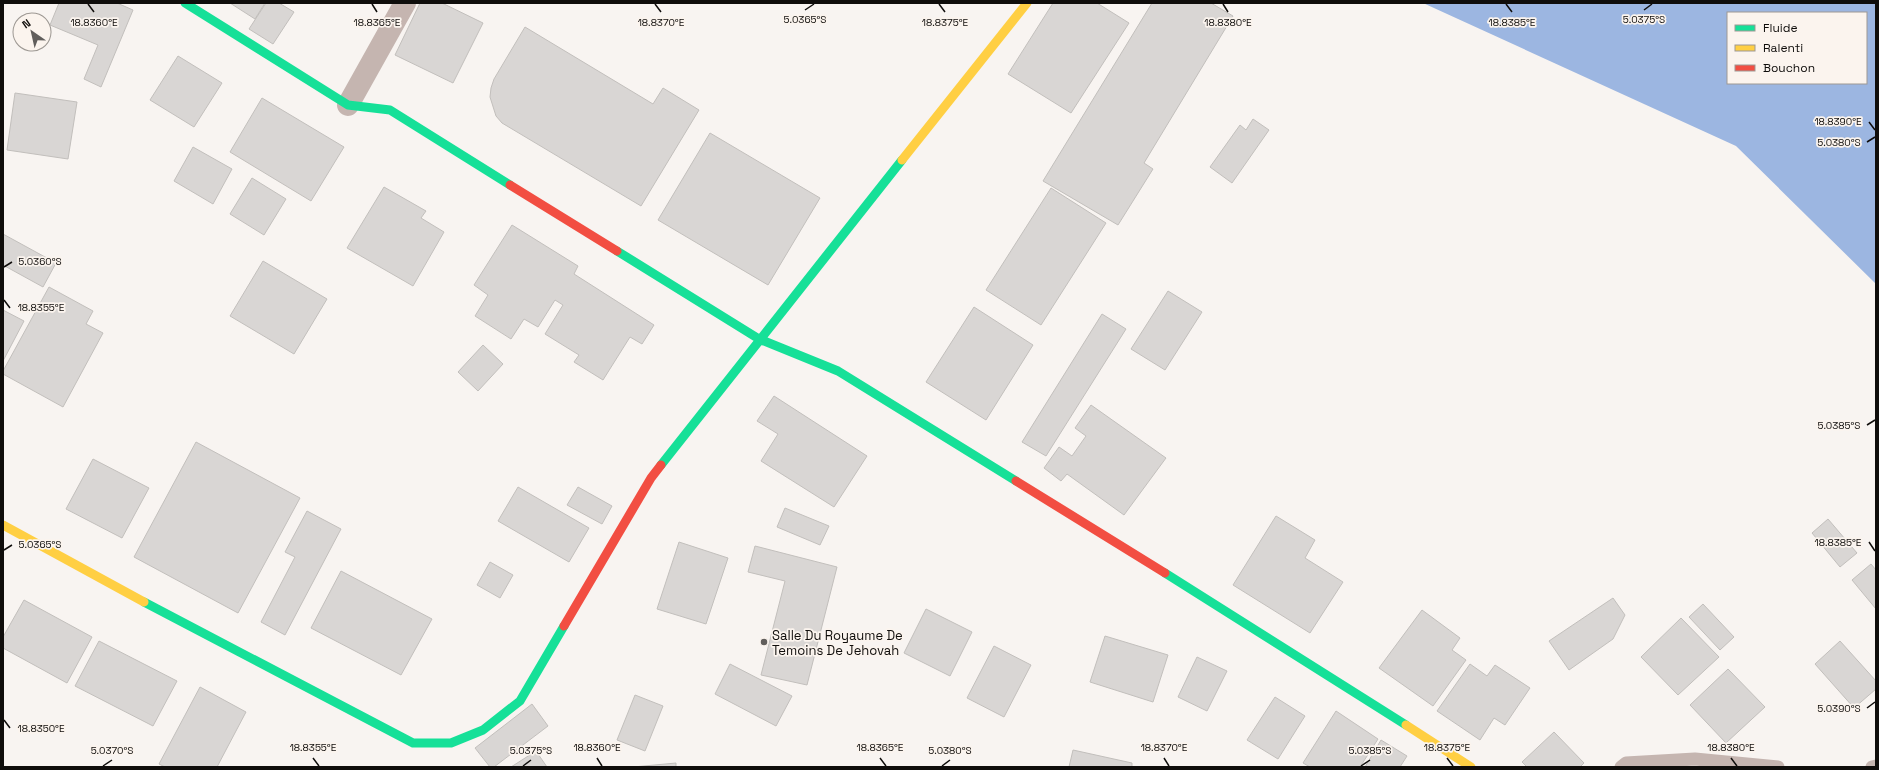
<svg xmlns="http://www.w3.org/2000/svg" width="1879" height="770" viewBox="0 0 1879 770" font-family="'Space Grotesk',sans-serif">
<rect width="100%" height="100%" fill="#f8f4f1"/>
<!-- water -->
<path fill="#9cb6e1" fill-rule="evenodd" d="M1423,3H1876V284L1736,146ZM1728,13H1866V83H1728Z"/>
<!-- building -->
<path fill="#d9d6d4" stroke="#c2bfbc" d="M59,3H117L133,10L101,87L84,79L98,45L50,25Z
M230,3H265L255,19Z
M266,3H279L294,12L273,44L249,29Z
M420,3H442L483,23L453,83L395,55Z
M1053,3H1097L1129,23L1071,113L1008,74Z
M1152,3H1211L1233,16L1144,163L1153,169L1118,225L1043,181Z
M525,27L653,104L663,88L699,110L641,206L502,123L496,116L490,97L491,88L494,79Z
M178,56L222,83L194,127L150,100Z
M15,93L77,102L68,159L7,150Z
M262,98L344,147L311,201L230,152Z
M1253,119L1269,130L1232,183L1210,167L1240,125L1246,130Z
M710,133L820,198L768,285L658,220Z
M193,147L232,169L213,204L174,181Z
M252,178L286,199L264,235L230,214Z
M384,187L426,211L421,218L444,232L413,286L347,248Z
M1051,188L1106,223L1041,325L986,290Z
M512,225L578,266L574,274L654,325L642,344L630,337L603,380L574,362L579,355L545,334L563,305L555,300L538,327L524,319L511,339L475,316L488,295L474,285Z
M3,234L56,263L43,287L3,265Z
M263,261L327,299L294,354L230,316Z
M49,287L93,311L86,324L103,333L63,407L3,374V371Z
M1168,291L1202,312L1165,370L1131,349Z
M974,307L1033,345L986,420L926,382Z
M3,310L24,321L3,361Z
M1102,314L1126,329L1046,456L1022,442Z
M483,345L503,364L478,391L458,372Z
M774,396L867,456L834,507L761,461L778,434L757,421Z
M1091,405L1166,458L1124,515L1067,474L1061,481L1044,468L1059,447L1072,456L1086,436L1075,428Z
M196,442L300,498L238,613L134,557Z
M93,459L149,488L122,538L66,509Z
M518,487L589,528L569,562L498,521Z
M578,487L612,506L602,524L567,505Z
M785,508L829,526L820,545L777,527Z
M307,511L341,529L285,635L261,622L295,557L285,552Z
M1276,516L1315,540L1305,558L1343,582L1310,633L1233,585Z
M1828,519L1857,553L1840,567L1812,533Z
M679,542L728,558L706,624L657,609Z
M755,546L837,567L807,685L761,675L785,581L748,572Z
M490,562L513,575L500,598L477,585Z
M1871,564L1876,570V609L1852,580Z
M341,571L432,619L401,675L311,628Z
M1613,598L1625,615L1613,639L1569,670L1549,641Z
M24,600L92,637L67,683L3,648V637Z
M1703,604L1734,637L1720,650L1689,617Z
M926,609L972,632L950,676L904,653Z
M1422,610L1460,638L1452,650L1466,660L1433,706L1379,668Z
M1681,618L1719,657L1678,695L1641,657Z
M1105,636L1168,655L1153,702L1090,682Z
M99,641L177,681L153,726L75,686Z
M1840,641L1876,681V689L1854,708L1815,664Z
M994,646L1031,665L1004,717L967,698Z
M1197,657L1227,671L1207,711L1178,697Z
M730,664L792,696L776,726L715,694Z
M1470,664L1487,676L1495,665L1530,688L1505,725L1494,718L1480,740L1437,711Z
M1728,669L1765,707L1726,743L1690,705Z
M200,687L246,712L217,767H165L159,764Z
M635,695L663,706L645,751L617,740Z
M1275,697L1305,716L1278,759L1247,740Z
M532,704L548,726L494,767H490L475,748Z
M1336,711L1378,739L1360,767H1310L1303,763Z
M1554,732L1584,763L1580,767H1527L1522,762Z
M1381,740L1407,756L1400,767H1365Z
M1073,750L1132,763V767H1069Z
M536,751L547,767H511Z
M676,763V767H633Z"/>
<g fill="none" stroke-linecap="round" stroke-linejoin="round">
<!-- lane -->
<path stroke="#c5b5b0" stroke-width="13" d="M1621,767L1626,763L1695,759L1778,767
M1872,767L1876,766"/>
<!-- street -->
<path stroke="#c5b5b0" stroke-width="22" d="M348,105L405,3"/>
<!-- fast -->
<path stroke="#16e098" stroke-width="9" d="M185,3L348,105L390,110L510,185
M617,251L759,339L838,371L1016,481
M661,465L902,160
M1165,573L1406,725
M144,602L413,743H451L483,730L520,701L564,626"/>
<!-- slow -->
<path stroke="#ffcf43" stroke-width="9" d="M902,160L1027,3
M3,525L144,602
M1406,725L1471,767"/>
<!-- jam -->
<path stroke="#f24e42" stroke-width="9" d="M510,185L617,251
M1016,481L1165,573
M564,626L651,478L661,465"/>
</g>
<!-- ticks -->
<path fill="none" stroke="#0f0d0b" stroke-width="1.5" d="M88,4L94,12M372,4L377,12M655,4L661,12M939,4L945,12M1223,4L1228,12M1506,4L1512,12M805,10L814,4M1644,10L1652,4M1869,122L1875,130M1867,142L1875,137M4,267L12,262M4,300L10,308M1867,425L1875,420M1869,542L1875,551M4,550L12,545M1867,708L1875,702M4,720L10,728M313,758L319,766M597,758L602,766M880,758L886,766M1164,758L1169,766M1447,758L1453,766M1731,758L1737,766M103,766L112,760M523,766L531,760M942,766L950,760M1361,766L1370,760"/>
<!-- markers -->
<circle fill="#615e5c" stroke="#fbf4ee" stroke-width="1.5" cx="764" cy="642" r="4"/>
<g text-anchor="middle" stroke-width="3.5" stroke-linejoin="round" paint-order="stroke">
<!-- poi labels -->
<g font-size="13" fill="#0f0d0b" stroke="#fbf4ee" text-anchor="start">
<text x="772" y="640">Salle Du Royaume De<tspan x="772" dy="15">Temoins De Jehovah</tspan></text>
</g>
</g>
<g font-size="10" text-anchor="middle" fill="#0f0d0b" stroke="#fbf4ee" stroke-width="3.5" stroke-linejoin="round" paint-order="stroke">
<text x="805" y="23">5.0365°S</text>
<text x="1644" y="23">5.0375°S</text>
<text x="94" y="26">18.8360°E</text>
<text x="377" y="26">18.8365°E</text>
<text x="661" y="26">18.8370°E</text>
<text x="945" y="26">18.8375°E</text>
<text x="1228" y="26">18.8380°E</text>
<text x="1512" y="26">18.8385°E</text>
<text x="1838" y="125">18.8390°E</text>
<text x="1839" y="146">5.0380°S</text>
<text x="40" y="265">5.0360°S</text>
<text x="41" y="311">18.8355°E</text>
<text x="1839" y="429">5.0385°S</text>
<text x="1838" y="546">18.8385°E</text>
<text x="40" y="548">5.0365°S</text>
<text x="1839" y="712">5.0390°S</text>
<text x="41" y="732">18.8350°E</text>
<text x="313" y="751">18.8355°E</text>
<text x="597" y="751">18.8360°E</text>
<text x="880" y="751">18.8365°E</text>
<text x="1164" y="751">18.8370°E</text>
<text x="1447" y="751">18.8375°E</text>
<text x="1731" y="751">18.8380°E</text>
<text x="112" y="754">5.0370°S</text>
<text x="531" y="754">5.0375°S</text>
<text x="950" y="754">5.0380°S</text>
<text x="1370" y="754">5.0385°S</text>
</g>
<!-- border -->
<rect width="1879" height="770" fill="none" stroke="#0f0d0b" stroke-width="8"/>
<!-- legend -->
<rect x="1727" y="12" width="140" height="72" fill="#fbf4ee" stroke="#9d9893"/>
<rect x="1735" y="25" width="20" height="6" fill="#16e098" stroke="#9d9893"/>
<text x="1763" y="32" font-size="12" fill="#0f0d0b">Fluide</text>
<rect x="1735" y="45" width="20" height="6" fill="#ffcf43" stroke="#9d9893"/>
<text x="1763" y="52" font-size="12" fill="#0f0d0b">Ralenti</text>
<rect x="1735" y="65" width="20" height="6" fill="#f24e42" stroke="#9d9893"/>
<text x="1763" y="72" font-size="12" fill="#0f0d0b">Bouchon</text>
<!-- north arrow -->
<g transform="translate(32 32) rotate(326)"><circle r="19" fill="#fbf4ee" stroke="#9d9893"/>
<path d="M0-3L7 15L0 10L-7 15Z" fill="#615e5c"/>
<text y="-6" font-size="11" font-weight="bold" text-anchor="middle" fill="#0f0d0b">N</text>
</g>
</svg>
